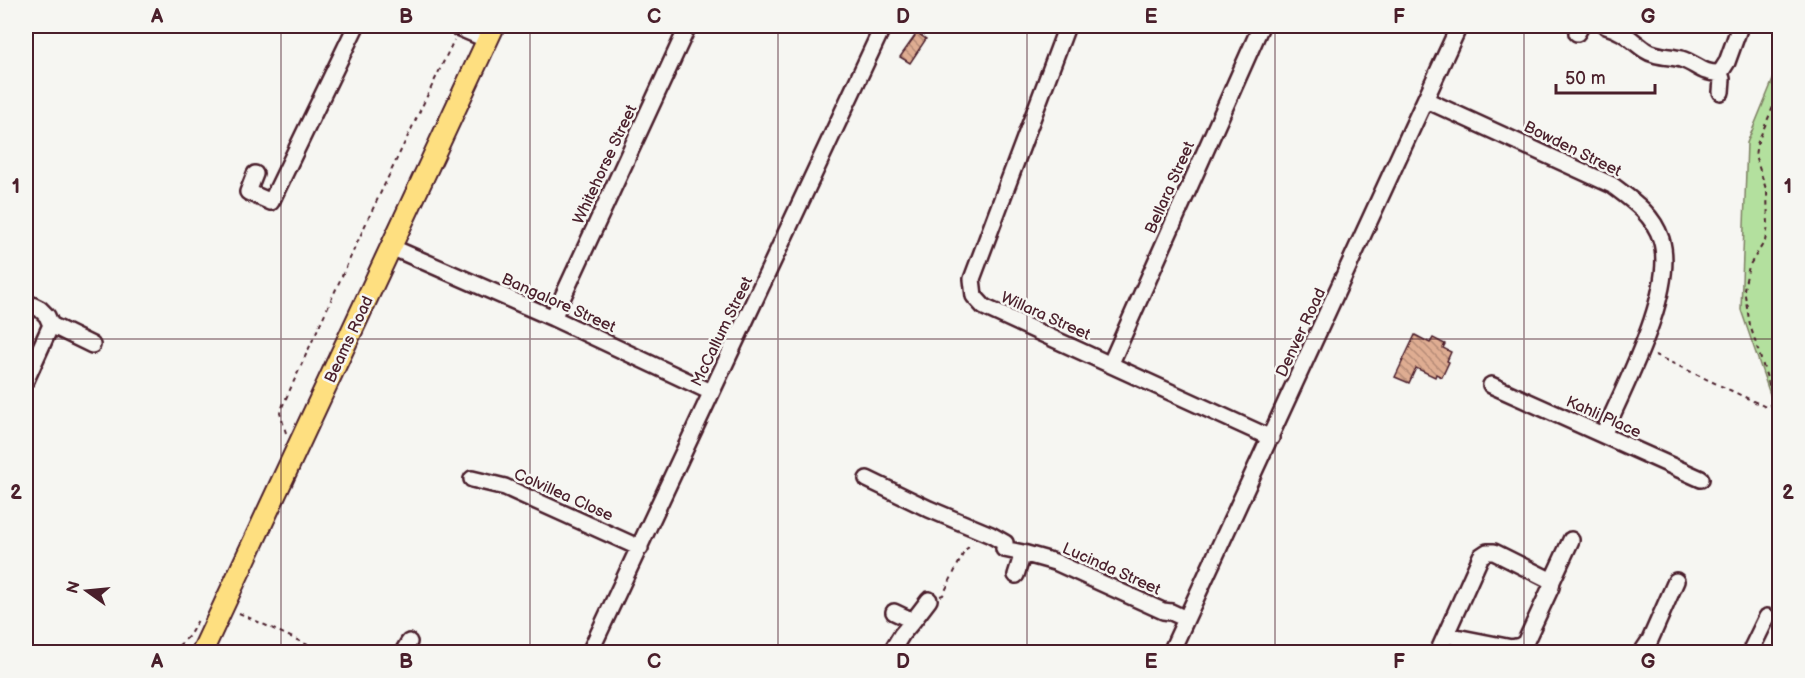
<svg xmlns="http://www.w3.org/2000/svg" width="1805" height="678" viewBox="0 0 1805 678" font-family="'Balsamiq Sans',sans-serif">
<defs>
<pattern id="building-back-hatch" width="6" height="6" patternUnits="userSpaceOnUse" patternTransform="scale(1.5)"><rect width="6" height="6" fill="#dfad92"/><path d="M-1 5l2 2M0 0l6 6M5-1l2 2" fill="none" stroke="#b78c77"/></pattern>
</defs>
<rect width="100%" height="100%" fill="#f6f6f2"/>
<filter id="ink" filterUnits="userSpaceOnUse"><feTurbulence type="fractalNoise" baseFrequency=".0167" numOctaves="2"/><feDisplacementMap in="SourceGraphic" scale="12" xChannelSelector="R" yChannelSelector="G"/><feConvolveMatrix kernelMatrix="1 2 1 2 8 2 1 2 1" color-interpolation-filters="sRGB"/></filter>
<g filter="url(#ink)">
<!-- park -->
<path fill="#b3e09e" stroke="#7e8064" stroke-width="1.5" d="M1779,65L1780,412H1779L1772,400L1741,310L1747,143Z"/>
<!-- building -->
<path fill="url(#building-back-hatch)" stroke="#4a1f2b" stroke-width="1.5" d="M917,33L926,39L910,63L900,57Z
M1415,335L1430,343L1433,338L1445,344L1443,348L1451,352L1447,361L1449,362L1442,377L1436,374L1435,377L1416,368L1409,383L1395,377Z"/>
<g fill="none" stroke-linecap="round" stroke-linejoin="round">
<defs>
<path id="minor" d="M455,26L488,40
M1067,26L972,279L974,296L984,307L1271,438
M1606,26C1624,31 1631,40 1645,50C1655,57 1670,56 1681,59C1697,64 1702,74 1720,73L1727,62L1740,26
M1577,33L1581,26
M1720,73L1722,79L1721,92
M1426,100L1612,185C1632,200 1653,214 1661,239C1677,289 1624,387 1603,435
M255,174L248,192L271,202L356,26
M391,247L553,318L711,392
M26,302L40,309L47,316L51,325L92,345
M553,318L688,26
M1111,363L1261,26
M26,380L51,325
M1491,385L1701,479
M472,479L505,487L640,548
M867,479L929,509L991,535L1005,543L1004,549L1023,553L1016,575
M1023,553L1055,562L1163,611L1171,612L1186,619
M1552,581L1571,540
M894,612L913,621L929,600
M403,652L409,642
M590,652L883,26
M891,652L902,634L913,621
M1171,652L1459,26
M1438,652L1481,556L1487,552H1494L1552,581L1551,587L1525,643L1520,646L1512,648L1446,635
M1642,652L1650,640L1676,581
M1750,652L1767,617"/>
<path id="major" d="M202,652L494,26"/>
</defs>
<!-- minor casing -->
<use href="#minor" stroke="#4a1f2b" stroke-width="20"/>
<!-- major casing -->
<use href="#major" stroke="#4a1f2b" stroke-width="24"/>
<!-- path -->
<path stroke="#4a1f2b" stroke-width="2" stroke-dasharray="4.5 4.5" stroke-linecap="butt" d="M1780,91L1757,144L1755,155L1767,192L1768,226L1765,241L1749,266L1744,289L1750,325L1775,403L1780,409
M1655,355L1766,407L1774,403
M286,433L280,413L283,405L368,219L454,40
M940,596L943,595L965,550L973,544
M239,613L323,652
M172,652L189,636L198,620"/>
<!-- minor -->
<use href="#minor" stroke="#f6f6f2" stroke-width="15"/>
<!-- major -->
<use href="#major" stroke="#fedf80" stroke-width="20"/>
</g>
</g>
<!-- grid -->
<path fill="none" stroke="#4a1f2b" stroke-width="1.5" stroke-opacity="0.55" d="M281,26V652M530,26V652M778,26V652M1027,26V652M1275,26V652M1524,26V652M26,339H1780"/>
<g text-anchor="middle" stroke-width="5" stroke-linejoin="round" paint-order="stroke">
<!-- street labels -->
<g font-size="16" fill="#4a1f2b" stroke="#f6f6f2">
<text transform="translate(1573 148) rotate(26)" y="6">Bowden Street</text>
<text transform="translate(604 164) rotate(-65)" y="6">Whitehorse Street</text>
<text transform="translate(1169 187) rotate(-66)" y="6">Bellara Street</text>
<text transform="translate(559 302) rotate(24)" y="6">Bangalore Street</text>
<text transform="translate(1046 315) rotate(24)" y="6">Willara Street</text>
<text transform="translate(721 331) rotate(-64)" y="6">McCallum Street</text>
<text transform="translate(1300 332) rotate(-65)" y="6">Denver Road</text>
<text transform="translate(348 339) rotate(-65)" y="6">Beams Road</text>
<text transform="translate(1604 416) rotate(24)" y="6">Kahli Place</text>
<text transform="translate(564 494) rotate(24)" y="6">Colvillea Close</text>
<text transform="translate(1112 568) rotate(24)" y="6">Lucinda Street</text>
</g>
</g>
<!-- margin -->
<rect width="1805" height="678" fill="none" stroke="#f6f6f2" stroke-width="66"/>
<!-- north arrow -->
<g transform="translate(87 591) rotate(285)" stroke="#f6f6f2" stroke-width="4.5" paint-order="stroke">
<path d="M0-4.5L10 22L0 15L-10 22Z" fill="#4a1f2b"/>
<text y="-9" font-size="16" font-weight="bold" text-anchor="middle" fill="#4a1f2b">N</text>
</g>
<!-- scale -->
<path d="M1556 84v9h99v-9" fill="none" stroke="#4a1f2b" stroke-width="3"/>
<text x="1565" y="84" font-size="18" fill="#4a1f2b" stroke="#f6f6f2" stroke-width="4.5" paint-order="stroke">50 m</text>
<rect x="33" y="33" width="1739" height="612" fill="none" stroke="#4a1f2b" stroke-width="2"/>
<g font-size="20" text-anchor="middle" font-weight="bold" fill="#4a1f2b">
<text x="157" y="23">A</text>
<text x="406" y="23">B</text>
<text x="654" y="23">C</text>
<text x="903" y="23">D</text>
<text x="1151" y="23">E</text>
<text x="1399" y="23">F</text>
<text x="1648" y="23">G</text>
<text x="16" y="193">1</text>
<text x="1788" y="193">1</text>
<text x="16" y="499">2</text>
<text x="1788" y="499">2</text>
<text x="157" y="668">A</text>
<text x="406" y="668">B</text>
<text x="654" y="668">C</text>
<text x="903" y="668">D</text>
<text x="1151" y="668">E</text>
<text x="1399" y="668">F</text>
<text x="1648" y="668">G</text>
</g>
</svg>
